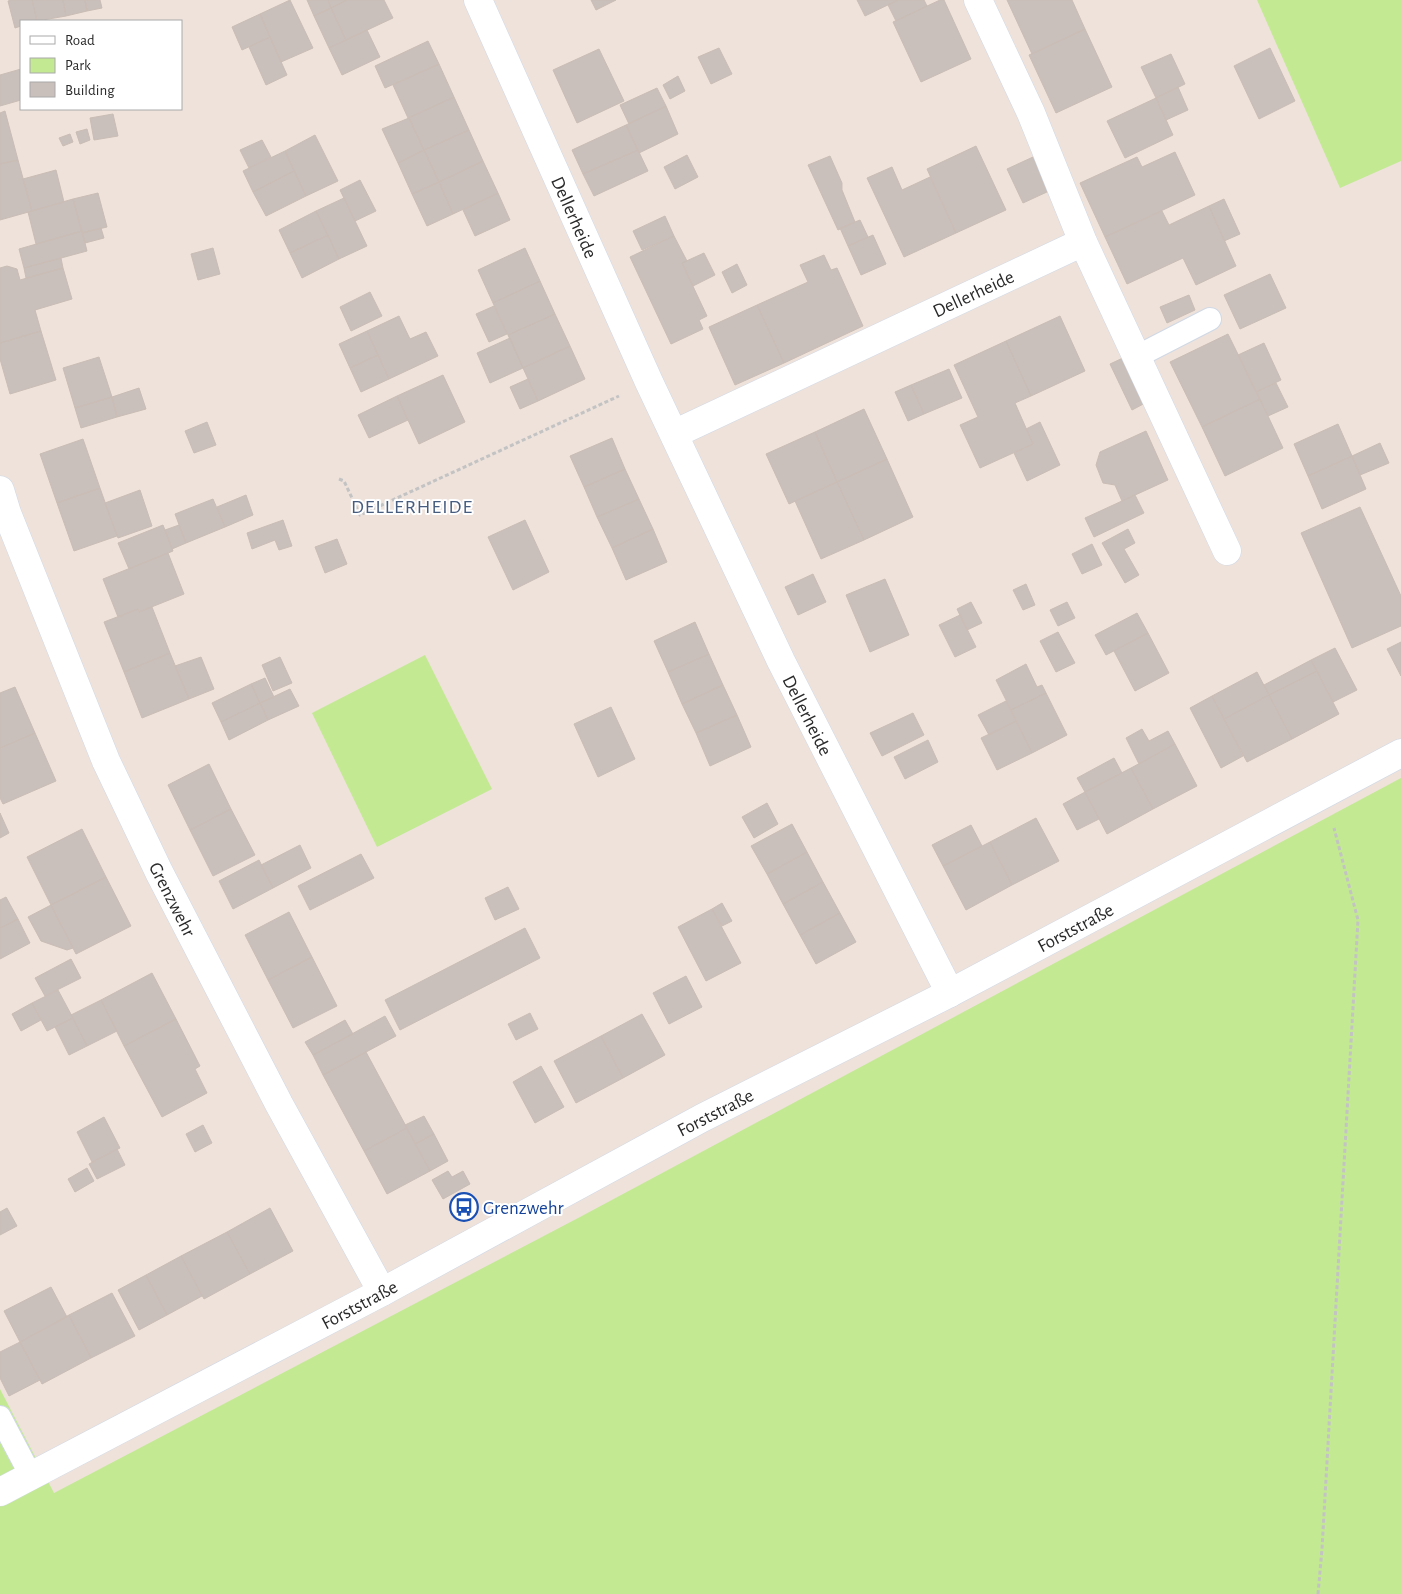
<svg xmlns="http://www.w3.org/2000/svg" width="1401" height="1594" viewBox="0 0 1401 1594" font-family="'Alegreya Sans',sans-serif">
<rect width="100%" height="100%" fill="#eee2db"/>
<!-- green -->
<path fill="#c3e993" d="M1257,0H1401V161L1340,188Z
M425,655L492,789L377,847L312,713Z
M1401,778V1594H0V1389L54,1493L580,1217Z"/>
<!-- building -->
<path fill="#c9bfbb" stroke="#c9bdb5" d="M12,0H32L37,21H21V26L15,28L8,1Z
M32,0H63L66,16L37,21Z
M63,0H85L87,11L66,16Z
M85,0H100L102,8L87,11Z
M290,0L313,48L281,62L260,14Z
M307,0H328L331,8L314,16Z
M328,0H347L331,8Z
M347,0H384L393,18L346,40L331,8Z
M591,0H616L596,10Z
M857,0H898L865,16Z
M898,0H924L927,6L896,21L888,5Z
M940,0H944L971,59L921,82L893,22Z
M1007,0H1072L1085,29L1032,54Z
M331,8L346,40L329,48L314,16Z
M260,14L270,37L242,50L232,27Z
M1085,29L1112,87L1056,113L1029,55Z
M367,30L380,57L342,75L329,48Z
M270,37L287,75L266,85L249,47Z
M428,41L439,64L385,88L375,66Z
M719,48L732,74L711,84L698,57Z
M1270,48L1295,101L1259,119L1234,66Z
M599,49L624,101L577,123L553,70Z
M1171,54L1185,84L1156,98L1141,67Z
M439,64L454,97L408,118L393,85Z
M21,69V100L0,106V75Z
M678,76L685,91L670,99L663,85Z
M1178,87L1188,110L1166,120L1156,98Z
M657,88L666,106L629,124L620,105Z
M454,97L469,130L424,150L409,118Z
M1156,98L1173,135L1125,158L1107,121Z
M666,106L678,134L639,153L626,125Z
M5,111L18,160L0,164V113Z
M113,114L118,136L94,140L90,118Z
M409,118L424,150L398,163L382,129Z
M626,125L638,150L583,174L572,150Z
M87,129L90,140L80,144L76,132Z
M469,130L483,161L439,182L424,150Z
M70,134L73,142L63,146L59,138Z
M315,135L338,181L306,196L285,151Z
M262,140L271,157L249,168L240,150Z
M976,146L1006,210L956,233L927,169Z
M424,150L439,182L412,194L398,163Z
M638,150L648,171L594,196L583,174Z
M285,151L294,171L253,192L243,171Z
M1175,152L1195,195L1105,237L1080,183L1137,157L1142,167Z
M687,155L698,177L675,189L664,167Z
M830,156L842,183V190L855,222L838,230L808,165Z
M1033,157L1049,191L1023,203L1007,169Z
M18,160L32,211L0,220V164Z
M483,161L498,193L453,214L439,182Z
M892,167L902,190L930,177L956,233L904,257L867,178Z
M56,170L64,202L32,211L23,179Z
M294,171L306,196L266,216L253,192Z
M360,180L376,211L355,221L340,190Z
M439,182L453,214L427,226L412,194Z
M98,193L107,227L82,233L73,199Z
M498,193L510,220L475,236L463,210Z
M344,198L367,246L339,259L316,211Z
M73,199L82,231L36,244L28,212Z
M1224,199L1240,234L1224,241L1209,206Z
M1209,206L1236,266L1196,285L1183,258L1127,284L1105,237L1162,211L1169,225Z
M316,211L328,235L290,253L279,230Z
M665,216L674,236L642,250L633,231Z
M860,220L868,237L848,246L840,228Z
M101,228L104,238L85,243L82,233Z
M82,231L87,251L24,268L19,249Z
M328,235L339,259L302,278L290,253Z
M873,235L886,264L861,275L848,246Z
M674,236L687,261L682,263L707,316L699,320L703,329L671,344L630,257Z
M213,248L220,274L198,280L191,254Z
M525,248L540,281L493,303L478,270Z
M704,253L715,275L693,286L682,263Z
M824,255L831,270L837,268L863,326L784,363L757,305L808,282L800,265Z
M61,258L63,268L26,278L24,268Z
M737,264L747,285L732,293L722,272Z
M7,266L17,269L20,280L63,268L72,299L35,310L41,331L0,343V268Z
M1270,274L1286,308L1240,329L1224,295Z
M540,281L555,314L508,335L493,303Z
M370,292L382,316L351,331L340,307Z
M1189,295L1195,310L1167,323L1160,307Z
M757,305L784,363L735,385L709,327Z
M494,306L507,334L489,342L476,314Z
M555,314L570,346L523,368L508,335Z
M399,316L410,339L426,332L438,356L389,379L367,331Z
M1060,316L1085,371L1031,396L1006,341Z
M41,331L56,380L10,394L0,359V343Z
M367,331L378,355L350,368L339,344Z
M1228,334L1260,399L1202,427L1170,362Z
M510,338L523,368L490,383L477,353Z
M1006,341L1031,396L1015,403L1033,444L980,468L960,425L978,417L954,365Z
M1264,343L1281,380L1256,392L1238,355Z
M570,346L585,379L538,401L523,368Z
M378,355L389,379L361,392L350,368Z
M99,357L112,397L75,408L63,368Z
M1125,357L1147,402L1132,410L1110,364Z
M949,369L962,398L924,414L911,385Z
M443,375L465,422L419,444L397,396Z
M528,379L538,401L520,409L510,387Z
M1276,383L1288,407L1268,416L1256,392Z
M911,385L924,414L908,421L895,392Z
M139,388L146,409L117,417L112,397Z
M397,396L408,420L369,438L358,415Z
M112,397L117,417L81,428L75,408Z
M1260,399L1283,448L1225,476L1202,427Z
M864,409L887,459L837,482L815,432Z
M207,422L216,445L194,453L185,431Z
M1040,422L1060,465L1027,481L1014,453L1033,444L1026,429Z
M1338,424L1352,456L1308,476L1294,444Z
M1146,431L1168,480L1122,501L1115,485L1103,483L1096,465L1100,452Z
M815,432L837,482L789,504L766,454Z
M612,438L625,469L584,487L570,456Z
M83,439L100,488L57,503L40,454Z
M1380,443L1389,463L1360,475L1352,456Z
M1352,456L1366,489L1322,509L1308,476Z
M887,459L913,517L864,540L837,482Z
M625,469L639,499L597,517L584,487Z
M837,482L864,540L821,559L795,501Z
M100,488L117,536L74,551L57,503Z
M140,490L152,526L118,538L105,503Z
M246,495L253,515L225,527L217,507Z
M1135,495L1144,513L1094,537L1085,518Z
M213,499L225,527L186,543L175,514Z
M639,499L653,529L612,548L597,517Z
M1360,507L1401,596V626L1352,648L1301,533Z
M283,520L292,546L279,550L275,540L252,549L247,533Z
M525,520L549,572L513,590L488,537Z
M163,525L173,551L129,569L118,543Z
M179,525L186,543L172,549L165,530Z
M653,529L667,562L626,580L612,548Z
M1128,529L1135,543L1124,549L1139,575L1125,583L1102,543Z
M337,539L347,564L325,573L315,547Z
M1092,544L1102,565L1082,574L1072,554Z
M168,553L184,594L139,612L138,609L118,617L103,579Z
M813,574L826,602L798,615L785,587Z
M885,579L909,635L870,652L846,595Z
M1026,584L1035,605L1023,610L1013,590Z
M971,602L982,623L967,630L957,609Z
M1067,602L1075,618L1058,626L1050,610Z
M152,607L170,653L124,672L104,622L138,609L139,612Z
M1137,613L1148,633L1106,655L1095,635Z
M960,615L976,647L955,657L939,625Z
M695,622L709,654L668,672L654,641Z
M1058,632L1075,663L1056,672L1040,641Z
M1148,633L1169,673L1135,691L1114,651Z
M1401,642V676L1387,649Z
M1335,648L1357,690L1333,702L1311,660Z
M170,653L189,699L142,718L124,672Z
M709,654L723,685L682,704L668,672Z
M201,657L214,689L189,699L175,666Z
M280,657L292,683L273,691L262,665Z
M1311,660L1317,671L1269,695L1264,685Z
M1026,664L1037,687L1042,685L1046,693L1011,710L996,680Z
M1317,671L1339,714L1292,739L1269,695Z
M1257,672L1269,695L1224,719L1212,696Z
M265,678L274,697L260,703L251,684Z
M251,684L260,703L221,722L212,703Z
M723,685L737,715L696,733L682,704Z
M15,687L35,733L0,748V693Z
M290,689L299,706L268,720L260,703Z
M1046,693L1067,735L1032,753L1011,710Z
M1269,695L1292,739L1247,762L1224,719Z
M1212,696L1243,756L1221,768L1190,708Z
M1006,701L1016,721L989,735L978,715Z
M260,703L268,720L229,740L221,722Z
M611,707L635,759L598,777L574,724Z
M913,713L924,735L882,756L870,733Z
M737,715L751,747L710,766L696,733Z
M1016,721L1032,753L997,770L981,738Z
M1142,729L1149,741L1168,731L1175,744L1139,764L1126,738Z
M35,733L56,781L3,804L0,798V748Z
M928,740L938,762L905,779L894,757Z
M1175,744L1197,786L1153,809L1131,768Z
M1114,758L1122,773L1085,792L1077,778Z
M209,764L231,809L190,830L168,785Z
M1131,768L1153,809L1107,834L1085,792Z
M1085,792L1099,819L1077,830L1063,804Z
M767,803L778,824L754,838L742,817Z
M231,809L255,855L213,876L190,830Z
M0,813L9,833L0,838Z
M1036,818L1059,861L1012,885L990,842Z
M792,824L807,852L767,874L751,846Z
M971,825L982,846L943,866L932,845Z
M82,829L106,877L51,905L27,857Z
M990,842L1012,885L966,910L943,866Z
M300,845L311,868L273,888L261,865Z
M807,852L823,882L783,904L767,874Z
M361,854L374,878L310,910L298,886Z
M259,860L273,888L233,909L219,881Z
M106,877L131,926L76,954L51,905Z
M823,882L840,913L800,935L783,904Z
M508,887L519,909L495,920L485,898Z
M6,897L18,919L0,928V900Z
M722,903L732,921L722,926L712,909Z
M51,905L73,948L67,950L41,941L28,917Z
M712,909L741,963L706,981L678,927Z
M289,912L312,957L268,980L245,935Z
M840,913L856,942L816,964L800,935Z
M18,919L30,943L0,959V928Z
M525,928L540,958L400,1030L385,1000Z
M312,957L337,1006L293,1028L268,980Z
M71,959L81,978L45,996L35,978Z
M152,973L176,1019L124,1046L101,1000Z
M686,976L702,1007L669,1024L653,993Z
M58,990L73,1018L47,1031L32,1003Z
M101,1000L117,1031L87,1046L71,1015Z
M32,1003L41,1020L21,1031L12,1014Z
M530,1013L538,1029L516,1040L508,1024Z
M642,1014L665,1055L623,1078L601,1036Z
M385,1016L396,1036L323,1075L313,1055Z
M73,1018L87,1046L69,1055L55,1027Z
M176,1019L200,1066L195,1069L207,1093L162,1117L124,1046Z
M345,1020L353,1034L313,1055L305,1042Z
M601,1036L623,1078L576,1103L554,1061Z
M366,1052L407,1128L364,1151L323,1075Z
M541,1066L564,1107L535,1123L513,1082Z
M424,1116L434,1134L415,1144L405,1125Z
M104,1117L120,1148L92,1162L77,1132Z
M203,1125L212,1143L195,1152L186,1134Z
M407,1128L430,1171L387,1194L364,1151Z
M434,1134L448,1161L430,1171L415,1144Z
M117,1149L125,1165L97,1179L89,1164Z
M87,1168L94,1181L75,1192L68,1179Z
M448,1171L452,1177L463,1171L470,1184L443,1199L432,1180Z
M7,1208L17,1226L0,1235V1212Z
M270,1208L293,1251L250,1274L227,1232Z
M227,1232L250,1274L204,1299L181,1256Z
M181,1256L202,1296L167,1315L146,1275Z
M146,1275L167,1315L139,1330L118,1290Z
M51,1287L67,1317L20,1342L4,1311Z
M112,1293L135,1336L91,1358L69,1315Z
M69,1315L91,1358L42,1384L20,1342Z
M20,1342L40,1380L9,1396L0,1378V1352Z"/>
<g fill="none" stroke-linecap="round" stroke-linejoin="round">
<defs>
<path id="service" d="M1136,357L1210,319
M0,1417L31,1476"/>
<path id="minor" d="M478,0L649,382L781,661L950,993
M978,0L1031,113L1083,242L1227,551
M674,434L1083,242
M0,490L7,513L106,761L159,872L279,1104L382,1292"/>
<path id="tertiary" d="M0,1492L382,1292L702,1118L950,993L1401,753"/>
</defs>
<!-- service casing -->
<use href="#service" stroke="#d0d9e5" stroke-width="24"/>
<!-- minor casing -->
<use href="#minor" stroke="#d0d9e5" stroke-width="29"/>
<!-- tertiary casing -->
<use href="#tertiary" stroke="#d0d9e5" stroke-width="29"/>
<!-- path -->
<path stroke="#c3c3c3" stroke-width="3" stroke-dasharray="4 2.5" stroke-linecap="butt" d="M339,479L344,481L360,515L619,396
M1318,1594L1322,1549L1358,920L1334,828"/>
<!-- service -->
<use href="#service" stroke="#fff" stroke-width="22"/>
<!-- minor -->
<use href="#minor" stroke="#fff" stroke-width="28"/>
<!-- tertiary -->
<use href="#tertiary" stroke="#fff" stroke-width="28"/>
</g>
<!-- icons -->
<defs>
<symbol id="bus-ring" viewBox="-11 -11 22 22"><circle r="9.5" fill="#fff" stroke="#1a4fb4" stroke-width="1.5"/><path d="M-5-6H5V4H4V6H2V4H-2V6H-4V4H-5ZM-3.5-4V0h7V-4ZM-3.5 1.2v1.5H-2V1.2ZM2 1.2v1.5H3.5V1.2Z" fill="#1a4fb4"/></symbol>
</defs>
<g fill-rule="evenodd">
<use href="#bus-ring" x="448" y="1191" width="32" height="32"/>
</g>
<g text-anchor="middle" stroke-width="4" stroke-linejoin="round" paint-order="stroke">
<!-- street labels -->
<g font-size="19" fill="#2a2a2a" stroke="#fff">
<text transform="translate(575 217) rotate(66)" y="7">Dellerheide</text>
<text transform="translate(973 293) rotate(-25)" y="7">Dellerheide</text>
<text transform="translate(808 715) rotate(63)" y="7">Dellerheide</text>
<text transform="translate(173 899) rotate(63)" y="7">Grenzwehr</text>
<text transform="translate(1075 927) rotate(-28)" y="7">Forststraße</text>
<text transform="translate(715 1112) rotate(-27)" y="7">Forststraße</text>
<text transform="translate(359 1304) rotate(-28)" y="7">Forststraße</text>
</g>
<!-- transit labels -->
<g font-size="19" fill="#164399" stroke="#fff" text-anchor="start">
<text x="483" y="1214">Grenzwehr</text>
</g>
<!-- neighbourhood labels -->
<g font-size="20" letter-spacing="1" fill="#475d7f" stroke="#fff">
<text x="412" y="513">DELLERHEIDE</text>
</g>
</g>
<!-- legend -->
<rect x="20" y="20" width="162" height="90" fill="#ffffff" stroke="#aaaaaa"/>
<rect x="30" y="36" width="25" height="8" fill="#ffffff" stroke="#aaaaaa"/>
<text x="65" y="45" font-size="15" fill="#2a2a2a">Road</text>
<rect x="30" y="58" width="25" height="15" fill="#c3e993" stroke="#aaaaaa"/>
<text x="65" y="70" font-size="15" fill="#2a2a2a">Park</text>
<rect x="30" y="82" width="25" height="15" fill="#c9bfbb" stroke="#aaaaaa"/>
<text x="65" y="95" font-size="15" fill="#2a2a2a">Building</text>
</svg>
